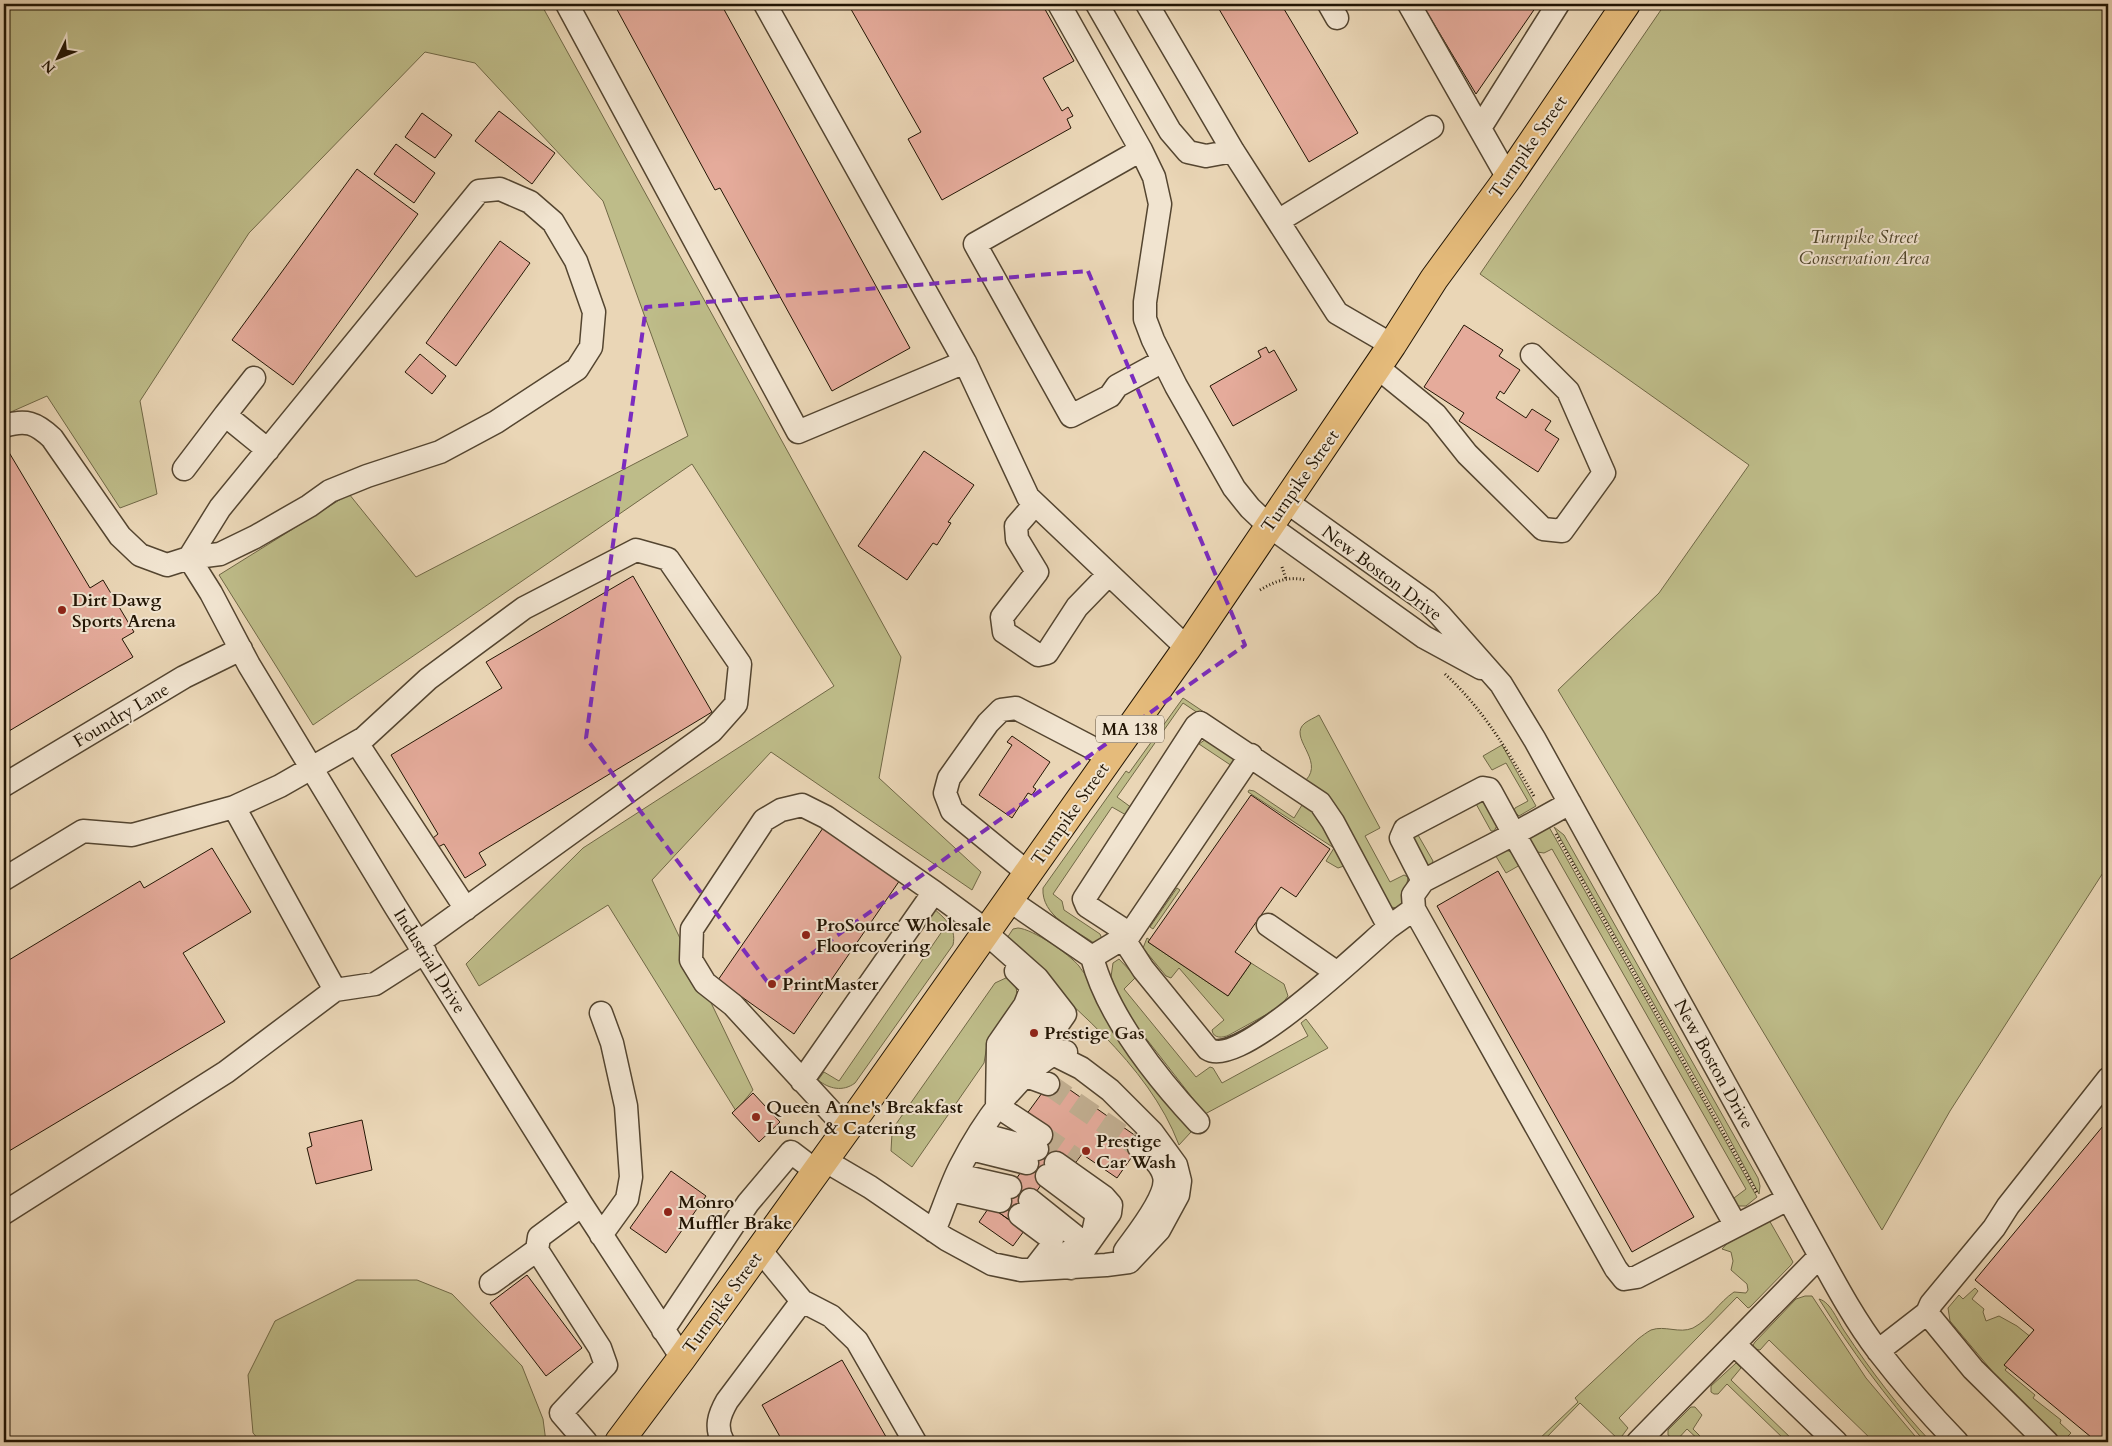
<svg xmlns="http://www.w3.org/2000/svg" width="2112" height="1446" viewBox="0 0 2112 1446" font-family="Cardo,serif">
<rect width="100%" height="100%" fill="#ead6b6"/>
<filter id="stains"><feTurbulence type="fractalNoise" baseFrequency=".004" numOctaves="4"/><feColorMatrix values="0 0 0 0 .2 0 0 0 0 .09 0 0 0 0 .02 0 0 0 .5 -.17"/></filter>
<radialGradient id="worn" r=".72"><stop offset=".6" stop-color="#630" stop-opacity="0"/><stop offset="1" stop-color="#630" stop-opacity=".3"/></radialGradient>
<!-- green -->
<path fill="#bebc89" stroke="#706846" d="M4,4H541L901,657L879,778L981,872L972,890L771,752L652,880L753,1090L736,1111L608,905L479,986L466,964L583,848L834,686L692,464L313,725L219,575L349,494L416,577L688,436L603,201L475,63L425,52L249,233L140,401L157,494L120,508L47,396L4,415Z
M1665,4H2108V865L1950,1111L1882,1230L1558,690L1659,593L1749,465L1480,274Z
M1183,698L1306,780C1325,760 1287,737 1305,723C1309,720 1314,718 1319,715L1380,828L1365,836L1390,882L1404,875L1408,877L1404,902L1398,908L1390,907L1330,801L1183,703L1117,797L1132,808L1126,815L1112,807L1053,894L1062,901L1064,910L1100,934L1102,939L1094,943C1074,929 1041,916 1043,888L1126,771L1129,773Z
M1206,739L1234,758L1232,766L1199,744Z
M1502,745L1536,806L1519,816L1514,811L1515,808L1528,801L1506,763L1492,770L1483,756Z
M1249,790L1254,791L1294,818L1302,805L1310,803L1345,863L1344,866L1338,868L1326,861L1334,848L1248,792Z
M1482,798L1498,824L1494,831H1491L1475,802Z
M1549,827L1757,1197L1746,1206H1737L1734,1198L1746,1189L1552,849L1544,853L1537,852L1529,838Z
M1554,827L1564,835L1758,1178L1760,1186L1759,1194L1720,1121Z
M1418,835L1433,861L1431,866L1425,867L1411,837Z
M1502,850C1513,850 1515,856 1520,865L1506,873L1494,853Z
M1177,888L1180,890L1153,929L1150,927Z
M932,907C944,918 957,927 953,945L855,1083C843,1092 829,1089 818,1080L824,1072L839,1081L943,930L926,918Z
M1018,928C1033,929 1069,954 1079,966C1081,969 1083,972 1086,975L1165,1098L1191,1132L1179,1145C1148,1063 1067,1001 1003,944L1013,929Z
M1147,938L1150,940L1148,942L1228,996L1251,963L1284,984L1288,996L1280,1007L1229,1035C1223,1038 1213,1039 1212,1030L1224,1020L1179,968L1171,978L1166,976L1143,948Z
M1119,959L1136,977L1124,989L1196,1077L1210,1067L1213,1068L1222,1083L1308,1036L1301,1023L1306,1019L1328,1048L1205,1114L1134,1023L1119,997L1111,977L1113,963Z
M1008,977L1016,987L1017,994L1013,1004L988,1039L984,1063L912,1167L891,1151L892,1133L896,1124L995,983Z
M1769,1220L1793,1262L1791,1265L1750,1307L1748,1308L1737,1297L1619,1418L1628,1428L1619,1440L1580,1403L1542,1442H1536L1578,1402L1575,1398L1638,1339C1642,1336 1647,1332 1651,1330C1665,1325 1679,1334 1693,1328C1710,1319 1719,1302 1734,1292L1746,1293L1748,1290L1747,1284L1731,1270L1733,1261L1731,1252L1722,1249C1733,1235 1753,1228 1769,1220Z
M357,1280H417L452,1294L522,1366L543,1419L546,1442H261L253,1433L248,1375L275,1321Z
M1975,1288L1978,1291L1972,1299L1984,1309L1983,1312L1986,1321L1999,1316L2017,1326L2032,1338L2005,1370L2035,1395L2033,1398L2061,1420L2060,1423L2071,1433L2063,1441L2056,1436L2003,1384L1950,1321L1948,1308L1959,1295L1963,1299Z
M1805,1296H1812L1866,1378L1920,1442H1874L1769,1340L1760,1350L1754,1349L1753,1345L1755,1342L1796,1299Z
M1819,1299C1831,1302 1838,1322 1845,1332C1871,1371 1899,1408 1931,1442H1925C1886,1397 1851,1350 1819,1299Z
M1736,1363L1741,1368L1731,1380L1795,1442H1787L1727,1384L1718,1394H1714L1711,1392V1386Z
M1691,1407H1695L1702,1415L1693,1429L1706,1442H1701L1687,1429L1676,1441L1668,1435V1430Z"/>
<!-- building -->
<path fill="#e5ab9b" stroke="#221504" d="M614,4H721L910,348L832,391L720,188L715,190Z
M848,4H1042L1074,61L1043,78L1062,111L1068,107L1073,116L1067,119L1071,128L942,200L908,139L921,132Z
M1216,4H1281L1358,133L1309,162Z
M1422,4H1538L1476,94Z
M499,111L555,153L532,184L475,141Z
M422,113L452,135L435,158L405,137Z
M396,144L435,173L414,203L374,174Z
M357,169L418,214L293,385L232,340Z
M500,241L530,263L456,366L426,343Z
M1464,325L1503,350L1499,356L1520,370L1504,394L1500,391L1496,398L1526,418L1532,409L1551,421L1545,430L1559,439L1538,472L1459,421L1464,413L1424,387Z
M1266,347L1269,353L1274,350L1297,390L1233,426L1210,386L1261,357L1258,351Z
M420,354L446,376L432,394L405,372Z
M4,444L90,588L103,580L134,632L122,639L133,657L4,734Z
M924,451L974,485L948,522L951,523L937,545L933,543L907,580L858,546Z
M633,576L712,712L479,853L486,865L465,878L444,844L438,847L433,838L438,834L391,755L502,688L486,662Z
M1012,736L1050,762L1033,787L1036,789L1032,795L1028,793L1012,818L979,795L1012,745L1007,742Z
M1251,795L1330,849L1296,897L1281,887L1235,952L1251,963L1228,996L1148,942Z
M823,828L900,880L794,1034L718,980Z
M212,848L251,912L183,953L225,1022L4,1154V963L140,881L144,888Z
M1498,871L1694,1217L1632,1252L1437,906Z
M1053,1078L1143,1141L1117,1178L1082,1154L1073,1166L1061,1157L1014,1223L995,1210L1040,1144L1026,1115Z
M753,1093L780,1122L759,1142L732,1113Z
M362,1120L372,1170L316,1184L307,1148L312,1146L309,1133Z
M2108,1120V1442H2097L2004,1365L2034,1330L1975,1280Z
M671,1171L706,1196L666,1253L630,1228Z
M990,1206L1024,1231L1013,1246L979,1222Z
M527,1275L582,1348L546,1376L490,1303Z
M842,1360L889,1442H783L762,1405Z"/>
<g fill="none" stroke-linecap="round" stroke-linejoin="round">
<!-- minor-tunnel -->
<path stroke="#c2af92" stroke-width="22" stroke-dasharray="22 11" stroke-linecap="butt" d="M1048,1084L1139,1147
M1041,1135L1077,1160"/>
<defs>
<path id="minor" d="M567,4L798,432L965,362
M765,4L965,362L1028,497L1187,648
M1059,4L1141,150L1154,177L1160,204L1145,302V319L1153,340L1176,386L1234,488L1250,508L1269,526L1424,637L1481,668
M1097,4L1170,131L1188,152L1206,156L1233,151
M1147,4L1233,151L1337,313L1392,345
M1329,4L1337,18
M1409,4L1508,178
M1480,128L1558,4
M1141,150L975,244L1071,416L1110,396L1117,386L1163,361
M1278,221L1432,127
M1377,367L1436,415L1467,454L1543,529L1562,531L1604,473L1568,391L1532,355
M225,415L254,378
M4,426C26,419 36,423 52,438L120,536L140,555L167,565L189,558L220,554L255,537L309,506L330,491L367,476L440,452L496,422L577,369L591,347L594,312L576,261L553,222L530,202L500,189L479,191L220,508L189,558
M184,469L225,415L268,450
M1287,502L1427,602L1440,615L1501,684L1535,740L1820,1256C1838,1289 1856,1322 1879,1352C1903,1383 1929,1413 1957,1442
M1035,504L1016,526L1017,539L1037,572L1002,617L1004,632L1038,655L1047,653L1077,607L1109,574
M189,558L211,593L249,665L395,906L582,1205L682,1358
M357,743L466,909
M4,785L184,677L241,649
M1570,803L1514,834L1491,792L1489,789L1483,788L1405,829L1401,838L1423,881L1413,895L1414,909L1616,1269L1624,1279L1637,1277L1788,1199
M234,807L335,990
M1028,873L952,811L945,793L949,778L988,723L1001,710L1016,708L1110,757
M4,879L83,831L132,835L234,807L280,786L364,738L428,679L524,608L636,550L668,559L740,664L736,704L712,731L418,943
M1423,881L1514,834L1735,1224
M1009,900L1092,957L1130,934L1087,906L1084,899L1196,726L1200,723L1320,803L1333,822L1389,927L1414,909
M1268,925L1336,972
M986,933L1037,978L1065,1014L1033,1060
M1130,934L1251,755
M1123,938L1143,969L1208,1049C1239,1069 1363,949 1389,927
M1092,957C1107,1015 1157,1078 1198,1122
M601,1013L612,1043L626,1106L631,1177L627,1199L601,1235
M1026,1076L1048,1084
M802,1081L934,892
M1004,1086L1015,1051L1043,1010L1032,987
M997,1106L998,1044L1025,1005L1032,987L1016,971
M997,1106L1041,1135
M847,1129L733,1005L705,983L691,960L692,929L764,820L781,810L802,805L826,817L934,892L987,931
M980,1134L1037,1149
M971,1149L1027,1163
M824,1160L870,1187L946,1239L992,1264L1021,1270L1106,1265L1129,1262L1159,1230L1178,1195L1180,1181L1176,1165L1152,1132L1110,1090L1081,1068L1053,1054
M1056,1163L1104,1197L1111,1205L1110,1213L1071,1268
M957,1175L1010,1187
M1047,1176L1095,1212L1096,1219L1092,1238
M951,1190L1000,1201
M1030,1200L1075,1236L1076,1244L1063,1261
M582,1205L539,1237L537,1250L600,1348L606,1365L561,1413L586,1442
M4,1213L226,1072L335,990L375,984L425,952
M1020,1215L1052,1239L1051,1247L1034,1269
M934,1231C943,1210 950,1187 960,1167C982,1124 1016,1074 1059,1051L1066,1052
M760,1250L802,1301L831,1316L857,1341L915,1442
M1125,1251C1137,1234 1169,1196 1164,1176C1161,1163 1149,1154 1139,1147
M491,1283L537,1250
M1927,1313L1973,1369L2047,1442
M663,1330L748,1203L791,1152L816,1171
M1734,1344L1836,1442
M1878,1351L1927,1313L1931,1304L1994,1228L2008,1206L2108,1079
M723,1442C715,1427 719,1415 727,1401L802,1301
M1638,1442L1820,1256"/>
<path id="major" d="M619,1442L682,1358L864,1105L1187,648L1392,345L1434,279L1508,178L1626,4"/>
</defs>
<!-- minor casing -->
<use href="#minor" stroke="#544530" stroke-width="25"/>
<!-- major casing -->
<use href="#major" stroke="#221504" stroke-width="30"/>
<!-- path -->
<path stroke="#221504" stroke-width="3" stroke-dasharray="1 2.5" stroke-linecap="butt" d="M1282,567L1286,579
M1260,590C1275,581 1289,576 1306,580
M1445,674C1484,710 1509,753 1535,798
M1556,834L1757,1193"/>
<!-- minor -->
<use href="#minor" stroke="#f1e4d0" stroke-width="22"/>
<!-- major -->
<use href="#major" stroke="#e5bb7b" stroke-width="28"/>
</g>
<!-- marked area -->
<path fill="none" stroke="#7b2cbf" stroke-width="4" stroke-dasharray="10 6" stroke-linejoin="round" d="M1088,271L1245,645L769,984L586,738L646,307Z"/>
<!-- markers -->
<g fill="#8f2418" stroke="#f1e4d0" stroke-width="2">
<circle cx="62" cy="610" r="5"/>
<circle cx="806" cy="935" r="5"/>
<circle cx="772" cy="984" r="5"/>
<circle cx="1034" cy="1033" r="5"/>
<circle cx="756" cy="1117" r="5"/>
<circle cx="1086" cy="1151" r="5"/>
<circle cx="668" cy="1212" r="5"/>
</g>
<g text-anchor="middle" stroke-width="4" stroke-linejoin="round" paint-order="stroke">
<!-- shield labels -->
<rect fill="#f1e4d0" stroke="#605341" stroke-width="1" x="1096" y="715.5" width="68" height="27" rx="4"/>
<g font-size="16" font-weight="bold" fill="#221504">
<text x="1130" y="735">MA 138</text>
</g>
<!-- street labels -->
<g font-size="18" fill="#221504" stroke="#f1e4d0">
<text transform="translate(1528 147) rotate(-55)" y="6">Turnpike Street</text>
<text transform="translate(1300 481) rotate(-55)" y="6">Turnpike Street</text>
<text transform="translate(1382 573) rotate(37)" y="6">New Boston Drive</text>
<text transform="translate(121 715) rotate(-31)" y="6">Foundry Lane</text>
<text transform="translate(1070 814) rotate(-55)" y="6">Turnpike Street</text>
<text transform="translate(430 961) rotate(58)" y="6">Industrial Drive</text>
<text transform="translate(1714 1064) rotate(61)" y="6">New Boston Drive</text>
<text transform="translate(722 1303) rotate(-54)" y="6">Turnpike Street</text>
</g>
<!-- park labels -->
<g font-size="18" font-style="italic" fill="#51472c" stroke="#f1e4d0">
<text x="1864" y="243">Turnpike Street<tspan x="1864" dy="21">Conservation Area</tspan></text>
</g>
<!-- poi labels -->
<g font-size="18" font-weight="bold" fill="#221504" stroke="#f1e4d0" text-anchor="start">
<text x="72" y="606">Dirt Dawg<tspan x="72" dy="21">Sports Arena</tspan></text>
<text x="816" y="931">ProSource Wholesale<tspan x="816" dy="21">Floorcovering</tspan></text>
<text x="782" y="990">PrintMaster</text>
<text x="1044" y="1039">Prestige Gas</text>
<text x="766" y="1113">Queen Anne's Breakfast<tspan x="766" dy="21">Lunch &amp; Catering</tspan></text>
<text x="1096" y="1147">Prestige<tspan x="1096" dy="21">Car Wash</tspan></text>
<text x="678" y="1208">Monro<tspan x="678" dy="21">Muffler Brake</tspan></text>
</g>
</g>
<!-- margin -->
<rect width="2112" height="1446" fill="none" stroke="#ead6b6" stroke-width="20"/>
<rect x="5" y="5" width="2102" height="1436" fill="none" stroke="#221504" stroke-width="2.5"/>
<rect x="10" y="10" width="2092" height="1426" fill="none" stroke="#221504"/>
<!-- north arrow -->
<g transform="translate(58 58) rotate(227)" stroke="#f1e4d0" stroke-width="4" paint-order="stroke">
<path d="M0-4L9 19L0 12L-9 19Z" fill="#221504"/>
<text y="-8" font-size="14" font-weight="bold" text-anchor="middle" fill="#221504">N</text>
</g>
<rect width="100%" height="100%" filter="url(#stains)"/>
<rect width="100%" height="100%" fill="url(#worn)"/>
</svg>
